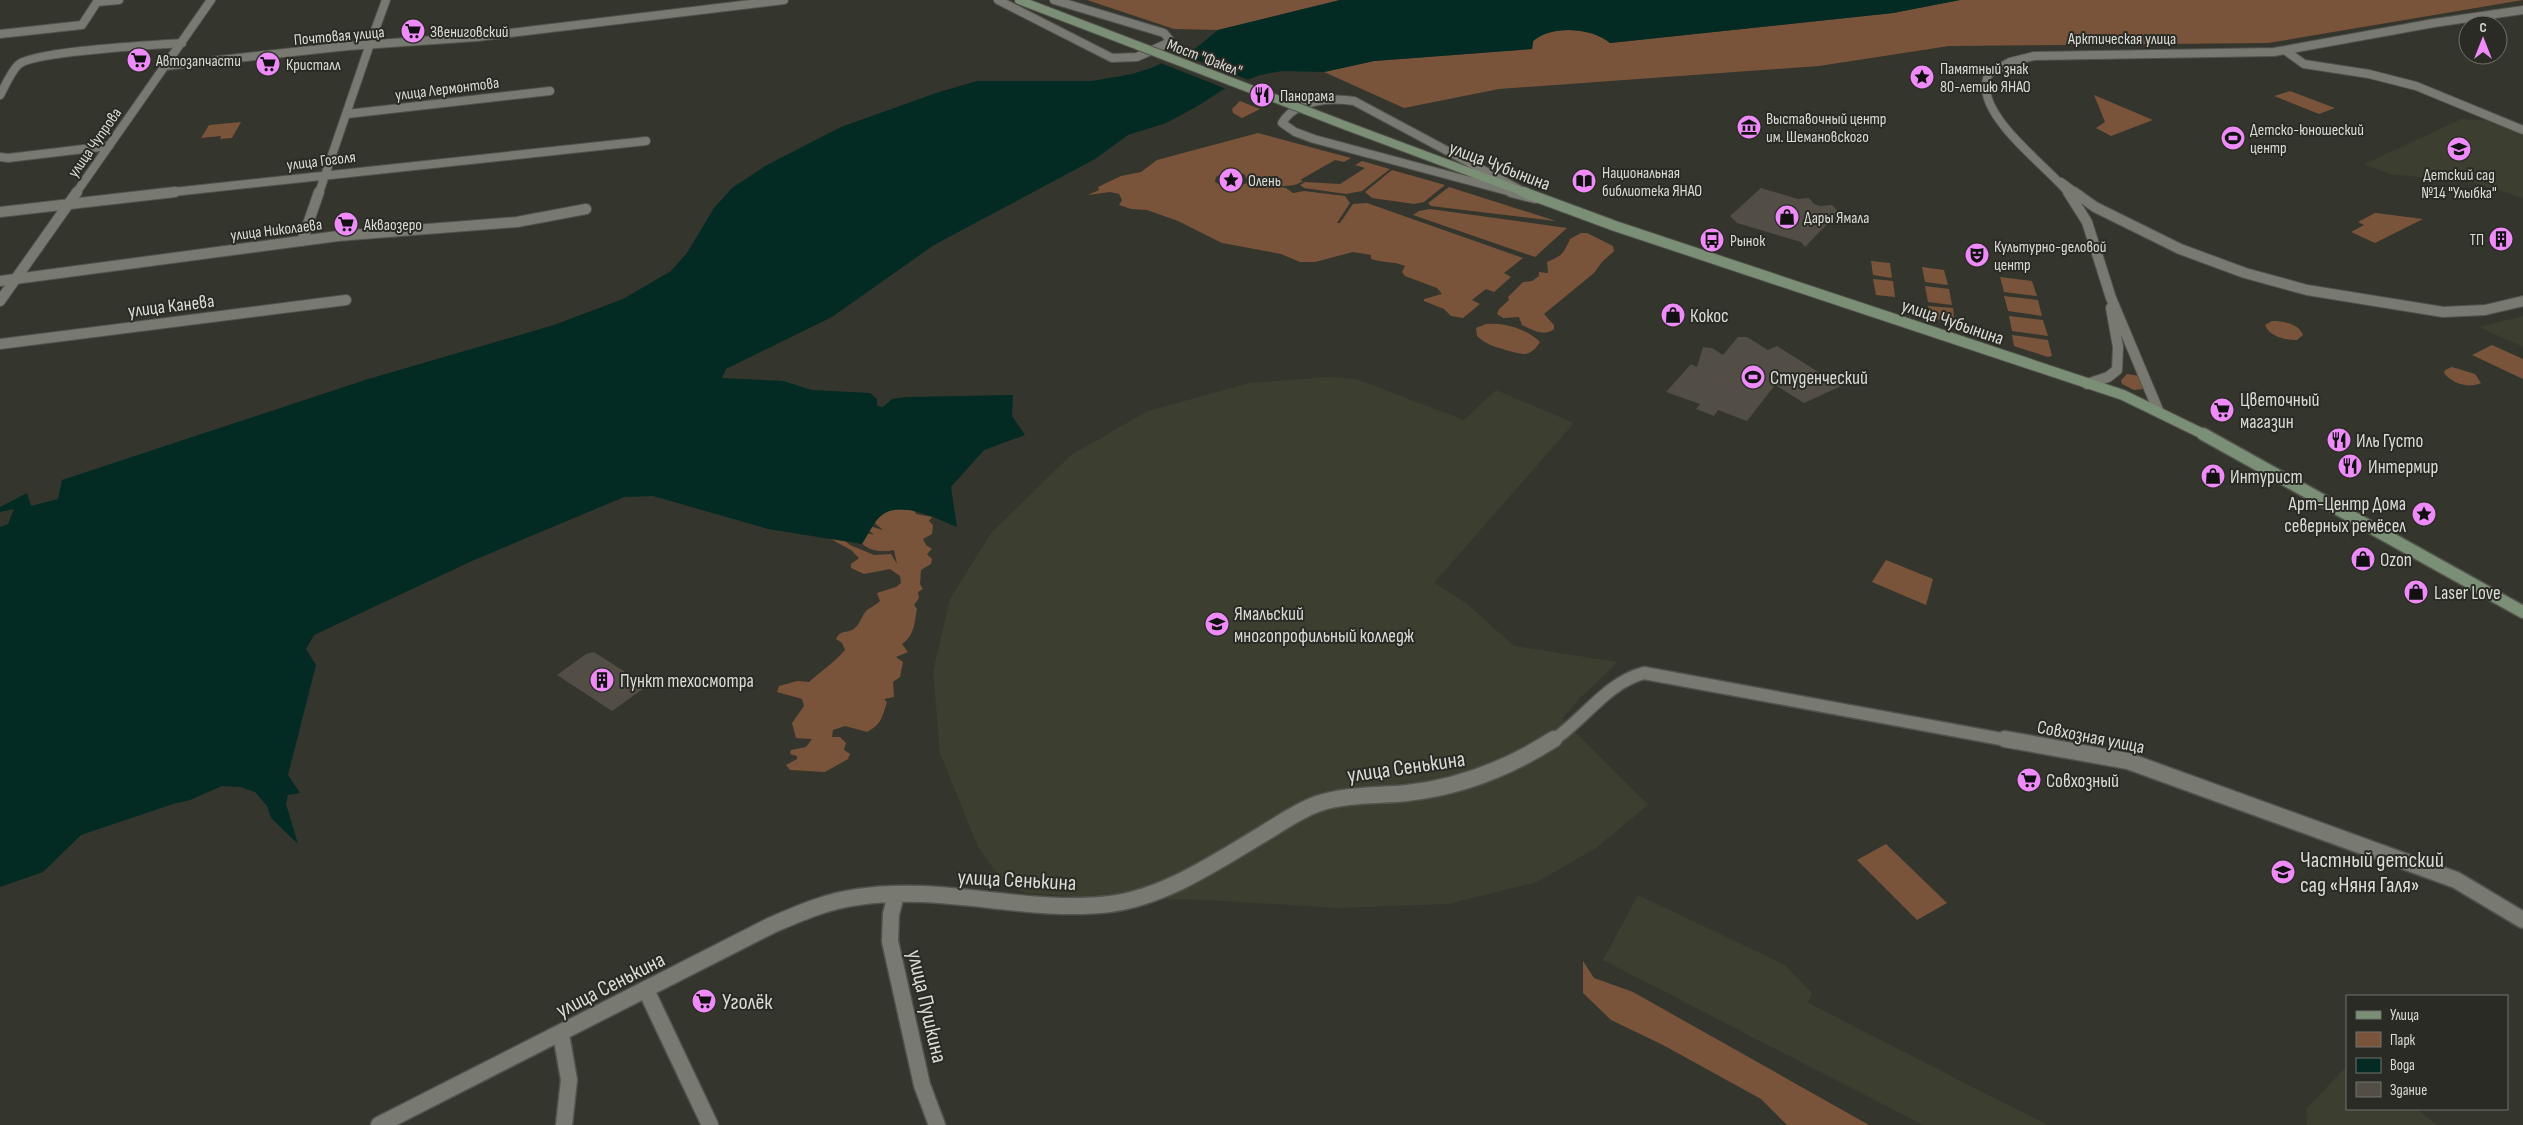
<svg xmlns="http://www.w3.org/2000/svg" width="2523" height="1125" viewBox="0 0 2523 1125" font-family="'Sofia Sans Condensed',sans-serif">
<rect width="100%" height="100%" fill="#34352d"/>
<!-- built -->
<path fill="#3c3e30" d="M2461,119L2492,121L2523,135V198L2475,183L2389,174L2365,164Z
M2523,316V347L2479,327Z
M1328,377L1356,379L1464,420L1496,390L1574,423L1434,583L1466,603L1514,646L1618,662L1580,698L1562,719L1648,805L1596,848L1537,882L1448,904L1337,908L1210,900L1096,898L1026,893L1003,882L978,847L940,753L933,671L950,599L991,533L1071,455L1148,411L1249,383Z
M1638,895L1785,965L1812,993L1808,1003L2048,1125H1923L1603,960Z
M2347,1066V1109H2417L2437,1125H2307L2306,1109Z"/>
<!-- green -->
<path fill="#79543b" d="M1087,0H1340L1218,30L1174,29Z
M1960,0H2523L2268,43L1949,46L1819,66L1499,89L1404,108L1324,72L1374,61L1532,49L1533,41C1552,24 1592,28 1610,43L1893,13Z
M2290,91L2335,108L2319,114L2274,96Z
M2094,95L2153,120L2111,136L2096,128L2105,122Z
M1240,101L1260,109L1242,118L1233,113L1232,109Z
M241,122L232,138L220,139L221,136L201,138L209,125Z
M1258,133L1351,158L1344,162L1335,160L1300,180L1303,181C1289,191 1265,183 1248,181L1244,174C1234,171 1225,171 1216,177L1215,182L1226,188L1237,187L1247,183L1286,188L1293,193L1304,191L1345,196L1350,203L1337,223H1340L1353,204L1367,203L1523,258L1504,273L1511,277L1494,292L1486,289L1472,300L1480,304L1463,318L1451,316L1444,309L1424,301V299L1442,294L1437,288L1405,276L1402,272L1405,266C1394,261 1383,263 1371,259V255L1353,252L1315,262H1300L1281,254L1222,243L1178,221L1147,210L1131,209L1119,205L1122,200L1119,194L1110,192L1088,195L1099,190L1098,187L1121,176L1141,172L1157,160Z
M1362,161L1390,169L1362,191L1346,194L1304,188L1300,185L1305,182L1340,184L1365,168L1355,165Z
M1392,170L1445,185L1424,202L1414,204L1372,198L1365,192Z
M1449,187L1553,220L1555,221L1431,206L1428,203Z
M1430,209L1567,228L1535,257L1413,215L1419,211Z
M2375,213H2376L2423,219L2375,243L2351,232L2364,225L2358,222Z
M1581,233H1587L1613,246L1614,251L1602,262L1594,273L1544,314L1554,325V329C1544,337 1533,330 1522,325L1519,317L1503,318L1497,314L1499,309L1509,300L1508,297L1523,282L1532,281L1539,276V272L1548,273L1547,262C1563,255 1563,254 1570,239Z
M1871,261L1890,263L1892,278L1873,275Z
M1922,267L1944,270L1948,285L1925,282Z
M2000,277L2032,281L2037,296L2004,292Z
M1873,279L1893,281L1895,297L1876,295Z
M1925,286L1949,289L1952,305L1928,302Z
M2004,296L2038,300L2042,316L2008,311Z
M1928,306L1953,308L1955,325L1931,317Z
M2009,316L2043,320L2048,336L2012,331Z
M2272,321C2284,321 2299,324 2303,335L2297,340C2285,340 2270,337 2265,325Z
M1486,324C1504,322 1527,329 1540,342C1529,359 1522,354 1506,350C1493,346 1487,345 1477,336L1476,328Z
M2012,335L2048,340L2052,356L2048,357L2014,346Z
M2492,345L2523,359V379L2472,355Z
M2452,367L2475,374L2481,383C2469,389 2451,383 2444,373L2445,370Z
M2127,374L2140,376L2143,389L2134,390L2122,384L2121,380Z
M885,509L914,510L916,514L932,517L929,521L933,525L932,534L923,539L926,545L932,549L927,554L932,559L931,564L921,570L920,584L923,589L918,592L919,598L914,605L917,609C914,623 915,635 902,644L908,652L896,657L903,662L900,677L893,682L894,697L884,699L887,702C882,717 882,724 867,732L845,726L833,730L832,737H840L846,743L844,750L850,754L848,759L825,772L790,770L786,765L797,759V756L790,754L791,750L806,747L812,739L796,738L792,723L804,706L802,699L777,692L779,686L797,681L809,682C821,671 835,662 845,650L842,643L836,639C840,630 845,633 852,630C860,626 861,616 867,610C871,607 876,605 880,601L877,593L896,587L901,583L900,576L890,569L864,574L851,568V564L859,558L851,550L827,537L842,538L850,545L874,555L891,554L897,564L894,550C873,554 861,548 851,529L874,535L862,524L883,530L870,519Z
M1886,560L1933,579L1926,605L1872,582Z
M1886,844L1947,903L1917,920L1857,860Z
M1583,961L1594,978L1633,992L1869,1125H1787L1761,1099L1663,1045L1611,1020L1583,993Z"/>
<!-- water -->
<path fill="#032b23" d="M1340,0H1960L1893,13L1610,43C1592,27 1551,25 1533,41L1532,49L1374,61L1324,72L1282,71L1260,75L1224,89L1196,107L1166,123L1128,135L1095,159L934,245L832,317L726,369L722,378L783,381L812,390L870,393L877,399V406L883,407L892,399L906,397L1013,395L1012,416L1025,435L984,450L951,487L957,527C938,519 901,500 882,515C874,521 868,535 862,544L768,529L653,496L624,497L474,560L314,635L306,649L316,665L288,775L300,793L288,795L286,804L298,844L271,818L267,806L255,792L240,787L222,786L190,800L173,804L81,835L43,872L0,887V527L8,524L14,509L0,512V507L27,493L31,506L58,499L62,480L365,380L554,325L623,299L671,271L687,253L714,208L732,188L767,165L841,127L939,92L977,81H1092L1132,74L1151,68L1196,48L1218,30Z"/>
<!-- pier -->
<path fill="#34352d" d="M1178,53L1251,81L1229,90L1158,62Z"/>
<!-- building -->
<path fill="#524e46" d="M1761,188L1798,199L1809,198L1814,204L1820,206L1832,205L1844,218L1832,219L1805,247L1801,242L1737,223L1730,216Z
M1738,337H1747L1768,350L1777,346L1841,386L1804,403L1775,385L1747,421L1718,410L1714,416L1696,409L1700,404L1666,392L1691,364L1697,367L1703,347L1712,348L1723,355Z
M594,652L647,686L612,711L557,675L586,654Z"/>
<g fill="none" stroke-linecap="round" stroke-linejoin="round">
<defs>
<path id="minor-far3" d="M0,34L82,25L97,2L119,0
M2286,51L2304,64L2369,74L2416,86L2523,130
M0,95C5,86 11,72 18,65C32,51 156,45 182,43
M347,114L550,91
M0,157L8,158L109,146
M2061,182L2076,193
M164,193L646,141
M319,193L370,44"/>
<path id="minor-far2" d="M2074,192L2095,207L2180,249L2245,273L2307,290L2443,312L2485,310L2523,301
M0,212L175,192
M302,241L319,192
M0,281L338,236L517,222L586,209
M0,344L346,300"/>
<path id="minor-far1" d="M1552,741C1584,720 1606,683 1644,673L2012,741"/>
<path id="minor" d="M2005,739L2128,761L2456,880L2523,920
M896,895L891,914L890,941L922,1085L937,1125
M646,990L710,1125
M561,1034L569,1080L564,1125
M379,1125L772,925C800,913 827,901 858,897C942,884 1026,914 1110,904C1165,897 1216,862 1263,834C1281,823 1298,811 1317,804C1346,794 1378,796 1407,793C1461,787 1509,768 1554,739"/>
<path id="tertiary-far1" d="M998,0L1112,58L1137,57L1168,43L1169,39L1164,33L1054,0
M370,44L386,0
M165,66L348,46L477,37L784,0
M76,193L211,0
M1515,193L1314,139L1295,132L1282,123C1296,100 1330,97 1354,101L1526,193
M2069,193C2046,166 1990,125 1986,90C1985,85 1987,79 1988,74L2010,62L2034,56L2274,52L2434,23L2523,10"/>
<path id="tertiary" d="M1511,192L1535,198L1524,192
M2068,192L2087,222L2111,298L2158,410
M0,301L77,192
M2087,384L2108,377L2117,370L2118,347L2111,308"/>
<path id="secondary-far2" d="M1019,0L1139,46
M1344,125L1526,193"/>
<path id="secondary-far1" d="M1523,192L1615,226L2123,395L2205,435"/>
<path id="secondary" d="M2203,434L2523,612"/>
</defs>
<!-- minor-far3 casing -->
<use href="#minor-far3" stroke="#51524c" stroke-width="10"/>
<!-- minor-far2 casing -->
<use href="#minor-far2" stroke="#51524c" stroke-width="12"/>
<!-- minor-far1 casing -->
<use href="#minor-far1" stroke="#51524c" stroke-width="15"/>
<!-- minor casing -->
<use href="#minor" stroke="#51524c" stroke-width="19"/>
<!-- tertiary-far1 casing -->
<use href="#tertiary-far1" stroke="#51524c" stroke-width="10"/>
<!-- tertiary casing -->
<use href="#tertiary" stroke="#51524c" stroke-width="12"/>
<!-- secondary-far2 casing -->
<use href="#secondary-far2" stroke="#51524c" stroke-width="10"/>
<!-- secondary-far1 casing -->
<use href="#secondary-far1" stroke="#51524c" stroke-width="12"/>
<!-- secondary casing -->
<use href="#secondary" stroke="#51524c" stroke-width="15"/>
<!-- minor-far3 -->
<use href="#minor-far3" stroke="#787970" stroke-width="8"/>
<!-- minor-far2 -->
<use href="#minor-far2" stroke="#787970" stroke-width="10"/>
<!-- minor-far1 -->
<use href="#minor-far1" stroke="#787970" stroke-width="12"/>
<!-- minor -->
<use href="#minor" stroke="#787970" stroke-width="16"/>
<!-- tertiary-far1 -->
<use href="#tertiary-far1" stroke="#787970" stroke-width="8"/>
<!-- tertiary -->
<use href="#tertiary" stroke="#787970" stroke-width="10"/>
<!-- secondary-far2 -->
<use href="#secondary-far2" stroke="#7a8f76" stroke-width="8"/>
<!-- secondary-far1 -->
<use href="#secondary-far1" stroke="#7a8f76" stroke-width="10"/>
<!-- secondary -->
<use href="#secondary" stroke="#7a8f76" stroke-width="12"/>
<defs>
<path id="secondary-bridge" d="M1139,46L1344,125"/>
</defs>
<!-- secondary-bridge casing -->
<use href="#secondary-bridge" stroke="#51524c" stroke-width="10" stroke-linecap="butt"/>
<!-- secondary-bridge -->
<use href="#secondary-bridge" stroke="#7a8f76" stroke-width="8"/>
</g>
<!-- icons -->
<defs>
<symbol id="supermarket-disc" viewBox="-11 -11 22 22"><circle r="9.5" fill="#ee8bf8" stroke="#2a2b24"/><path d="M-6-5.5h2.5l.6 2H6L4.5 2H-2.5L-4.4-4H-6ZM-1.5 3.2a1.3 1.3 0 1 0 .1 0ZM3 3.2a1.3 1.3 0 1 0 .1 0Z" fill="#111"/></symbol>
<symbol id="sight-disc" viewBox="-11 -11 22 22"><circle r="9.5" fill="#ee8bf8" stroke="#2a2b24"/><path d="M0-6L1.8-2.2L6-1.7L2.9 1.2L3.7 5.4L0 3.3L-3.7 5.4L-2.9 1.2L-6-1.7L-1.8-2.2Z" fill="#111"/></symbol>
<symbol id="restaurant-disc" viewBox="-11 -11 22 22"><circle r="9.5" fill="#ee8bf8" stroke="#2a2b24"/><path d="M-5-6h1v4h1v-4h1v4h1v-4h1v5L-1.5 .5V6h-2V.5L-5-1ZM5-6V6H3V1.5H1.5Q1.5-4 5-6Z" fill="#111"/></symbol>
<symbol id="museum-disc" viewBox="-11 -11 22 22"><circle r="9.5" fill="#ee8bf8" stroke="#2a2b24"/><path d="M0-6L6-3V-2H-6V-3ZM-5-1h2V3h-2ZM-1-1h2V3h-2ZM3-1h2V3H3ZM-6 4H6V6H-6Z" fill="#111"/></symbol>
<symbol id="stadium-disc" viewBox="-11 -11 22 22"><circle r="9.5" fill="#ee8bf8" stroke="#2a2b24"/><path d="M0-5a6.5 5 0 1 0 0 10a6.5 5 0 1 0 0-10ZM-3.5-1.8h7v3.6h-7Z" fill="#111"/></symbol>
<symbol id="school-disc" viewBox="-11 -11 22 22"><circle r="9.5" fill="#ee8bf8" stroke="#2a2b24"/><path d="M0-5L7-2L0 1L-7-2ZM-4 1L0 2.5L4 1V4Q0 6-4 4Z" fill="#111"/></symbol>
<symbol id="library-disc" viewBox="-11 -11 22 22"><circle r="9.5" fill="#ee8bf8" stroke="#2a2b24"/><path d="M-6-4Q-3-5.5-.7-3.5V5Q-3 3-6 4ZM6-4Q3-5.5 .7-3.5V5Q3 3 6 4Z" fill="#111"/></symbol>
<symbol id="shop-disc" viewBox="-11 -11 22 22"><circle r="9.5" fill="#ee8bf8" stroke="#2a2b24"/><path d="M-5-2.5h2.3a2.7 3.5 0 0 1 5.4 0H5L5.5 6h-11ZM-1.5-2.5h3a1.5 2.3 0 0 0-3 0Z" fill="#111"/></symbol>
<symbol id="building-disc" viewBox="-11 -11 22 22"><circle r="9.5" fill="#ee8bf8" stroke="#2a2b24"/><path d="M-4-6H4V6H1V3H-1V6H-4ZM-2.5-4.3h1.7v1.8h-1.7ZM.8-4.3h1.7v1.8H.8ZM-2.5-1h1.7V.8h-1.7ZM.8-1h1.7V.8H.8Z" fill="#111"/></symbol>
<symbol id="bus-disc" viewBox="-11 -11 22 22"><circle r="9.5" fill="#ee8bf8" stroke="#2a2b24"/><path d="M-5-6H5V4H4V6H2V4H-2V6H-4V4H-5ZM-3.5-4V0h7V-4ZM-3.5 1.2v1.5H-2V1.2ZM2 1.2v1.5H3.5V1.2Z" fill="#111"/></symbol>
<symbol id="theatre-disc" viewBox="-11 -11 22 22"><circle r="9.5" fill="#ee8bf8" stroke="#2a2b24"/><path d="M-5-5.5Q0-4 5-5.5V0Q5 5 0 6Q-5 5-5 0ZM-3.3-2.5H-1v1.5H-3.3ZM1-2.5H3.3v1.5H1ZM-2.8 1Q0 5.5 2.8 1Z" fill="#111"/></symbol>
<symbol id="university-disc" viewBox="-11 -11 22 22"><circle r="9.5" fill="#ee8bf8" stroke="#2a2b24"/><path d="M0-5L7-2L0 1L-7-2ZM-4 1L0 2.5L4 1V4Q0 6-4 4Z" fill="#111"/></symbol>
</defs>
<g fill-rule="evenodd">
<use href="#supermarket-disc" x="399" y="17" width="28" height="28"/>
<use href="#supermarket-disc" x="125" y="46" width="28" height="28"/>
<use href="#supermarket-disc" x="254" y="50" width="28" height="28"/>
<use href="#sight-disc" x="1908" y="63" width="28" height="28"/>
<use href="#restaurant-disc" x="1248" y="81" width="28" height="28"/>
<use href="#museum-disc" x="1735" y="113" width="28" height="28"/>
<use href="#stadium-disc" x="2219" y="124" width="28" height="28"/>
<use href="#school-disc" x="2445" y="135" width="28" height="28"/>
<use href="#sight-disc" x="1217" y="166" width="28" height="28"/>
<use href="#library-disc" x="1570" y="167" width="28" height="28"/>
<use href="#shop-disc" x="1773" y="203" width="28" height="28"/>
<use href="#supermarket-disc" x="332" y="210" width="28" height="28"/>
<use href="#building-disc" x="2487" y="225" width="28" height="28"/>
<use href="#bus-disc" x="1698" y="226" width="28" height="28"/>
<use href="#theatre-disc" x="1963" y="241" width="28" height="28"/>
<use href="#shop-disc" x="1659" y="301" width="28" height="28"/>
<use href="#stadium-disc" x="1739" y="363" width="28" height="28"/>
<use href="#supermarket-disc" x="2208" y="396" width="28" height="28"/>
<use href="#restaurant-disc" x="2325" y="426" width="28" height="28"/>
<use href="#restaurant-disc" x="2336" y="452" width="28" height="28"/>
<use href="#shop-disc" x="2199" y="462" width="28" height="28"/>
<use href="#sight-disc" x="2410" y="500" width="28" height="28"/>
<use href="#shop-disc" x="2349" y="545" width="28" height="28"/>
<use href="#shop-disc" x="2402" y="578" width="28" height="28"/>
<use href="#university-disc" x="1203" y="610" width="28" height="28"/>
<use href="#building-disc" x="588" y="666" width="28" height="28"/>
<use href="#supermarket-disc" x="2015" y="766" width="28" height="28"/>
<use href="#school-disc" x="2269" y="858" width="28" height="28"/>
<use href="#supermarket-disc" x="690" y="987" width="28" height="28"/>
</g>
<g text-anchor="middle" stroke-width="4" stroke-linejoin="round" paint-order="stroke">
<!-- far-poi labels -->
<g font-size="16" fill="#dbdcd7" stroke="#2a2b24" text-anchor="start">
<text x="430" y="37">Звениговский</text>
<text x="156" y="66">Автозапчасти</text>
<text x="286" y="70">Кристалл</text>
<text x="1940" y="74">Памятный знак<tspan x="1940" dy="18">80-летию ЯНАО</tspan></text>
<text x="1280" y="101">Панорама</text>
<text x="1766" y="124">Выставочный центр<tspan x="1766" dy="18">им. Шемановского</tspan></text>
<text x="2250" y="135">Детско-юношеский<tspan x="2250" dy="18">центр</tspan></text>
<text x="1602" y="178">Национальная<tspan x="1602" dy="18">библиотека ЯНАО</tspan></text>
<text x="2459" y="180" text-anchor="middle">Детский сад<tspan x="2459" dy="18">№14 "Улыбка"</tspan></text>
<text x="1248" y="186">Олень</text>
<text x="1804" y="223">Дары Ямала</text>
<text x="364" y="230">Акваозеро</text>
<text x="2484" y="245" text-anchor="end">ТП</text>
<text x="1730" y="246">Рынок</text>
<text x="1994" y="252">Культурно-деловой<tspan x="1994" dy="18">центр</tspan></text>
</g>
<!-- far-street labels -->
<g font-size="16" fill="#dbdcd7" stroke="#2a2b24">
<text transform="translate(339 35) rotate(-5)" y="6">Почтовая улица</text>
<text x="2122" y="44">Арктическая улица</text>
<text transform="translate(1205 57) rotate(21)" y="6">Мост "Факел"</text>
<text transform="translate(447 88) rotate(-7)" y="6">улица Лермонтова</text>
<text transform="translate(94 142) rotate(-55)" y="6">улица Чупрова</text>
<text transform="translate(321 160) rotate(-7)" y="6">улица Гоголя</text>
<text transform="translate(276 229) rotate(-7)" y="6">улица Николаева</text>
</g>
<!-- street labels -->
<g font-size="19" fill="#dbdcd7" stroke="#2a2b24">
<text transform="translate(1500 165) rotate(21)" y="7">улица Чубынина</text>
<text transform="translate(171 305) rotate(-7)" y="7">улица Канева</text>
<text transform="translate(1953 321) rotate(19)" y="7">улица Чубынина</text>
<text transform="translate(2091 736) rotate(11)" y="7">Совхозная улица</text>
</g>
<!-- poi labels -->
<g font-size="19" fill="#dbdcd7" stroke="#2a2b24" text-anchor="start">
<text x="1690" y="322">Кокос</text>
<text x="1770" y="384">Студенческий</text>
<text x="2240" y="406">Цветочный<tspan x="2240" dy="22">магазин</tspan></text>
<text x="2356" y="447">Иль Густо</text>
<text x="2368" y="473">Интермир</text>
<text x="2230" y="483">Интурист</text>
<text x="2406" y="510" text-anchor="end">Арт-Центр Дома<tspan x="2406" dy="22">северных ремёсел</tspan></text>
<text x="2380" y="566">Ozon</text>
<text x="2434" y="599">Laser Love</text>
<text x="1234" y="620">Ямальский<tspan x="1234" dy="22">многопрофильный колледж</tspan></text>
<text x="620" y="687">Пункт техосмотра</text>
<text x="2046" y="787">Совхозный</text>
</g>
<!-- near-street labels -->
<g font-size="22" fill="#dbdcd7" stroke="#2a2b24">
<text transform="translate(1406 766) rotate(-8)" y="8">улица Сенькина</text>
<text transform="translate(1017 879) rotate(3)" y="8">улица Сенькина</text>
<text transform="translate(610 984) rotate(-27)" y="8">улица Сенькина</text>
<text transform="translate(928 1006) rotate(77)" y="8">улица Пушкина</text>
</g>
<!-- near-poi labels -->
<g font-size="22" fill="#dbdcd7" stroke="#2a2b24" text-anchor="start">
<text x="2300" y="867">Частный детский<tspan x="2300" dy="25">сад «Няня Галя»</tspan></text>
<text x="722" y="1009">Уголёк</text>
</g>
</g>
<!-- legend -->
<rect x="2346" y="995" width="162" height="115" fill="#2a2b24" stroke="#71726c"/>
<rect x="2356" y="1011" width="25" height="8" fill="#7a8f76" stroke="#71726c"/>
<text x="2390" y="1020" font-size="15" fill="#dbdcd7">Улица</text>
<rect x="2356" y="1032" width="25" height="15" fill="#79543b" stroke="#71726c"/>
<text x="2390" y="1045" font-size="15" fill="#dbdcd7">Парк</text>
<rect x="2356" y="1058" width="25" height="15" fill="#032b23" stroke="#71726c"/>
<text x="2390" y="1070" font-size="15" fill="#dbdcd7">Вода</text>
<rect x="2356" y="1082" width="25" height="15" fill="#524e46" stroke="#71726c"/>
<text x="2390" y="1095" font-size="15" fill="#dbdcd7">Здание</text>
<!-- north arrow -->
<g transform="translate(2483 40)"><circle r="24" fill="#2a2b24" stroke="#71726c"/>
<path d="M0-4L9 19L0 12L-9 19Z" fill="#ee8bf8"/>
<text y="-8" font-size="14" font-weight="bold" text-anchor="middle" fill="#dbdcd7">С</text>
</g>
</svg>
